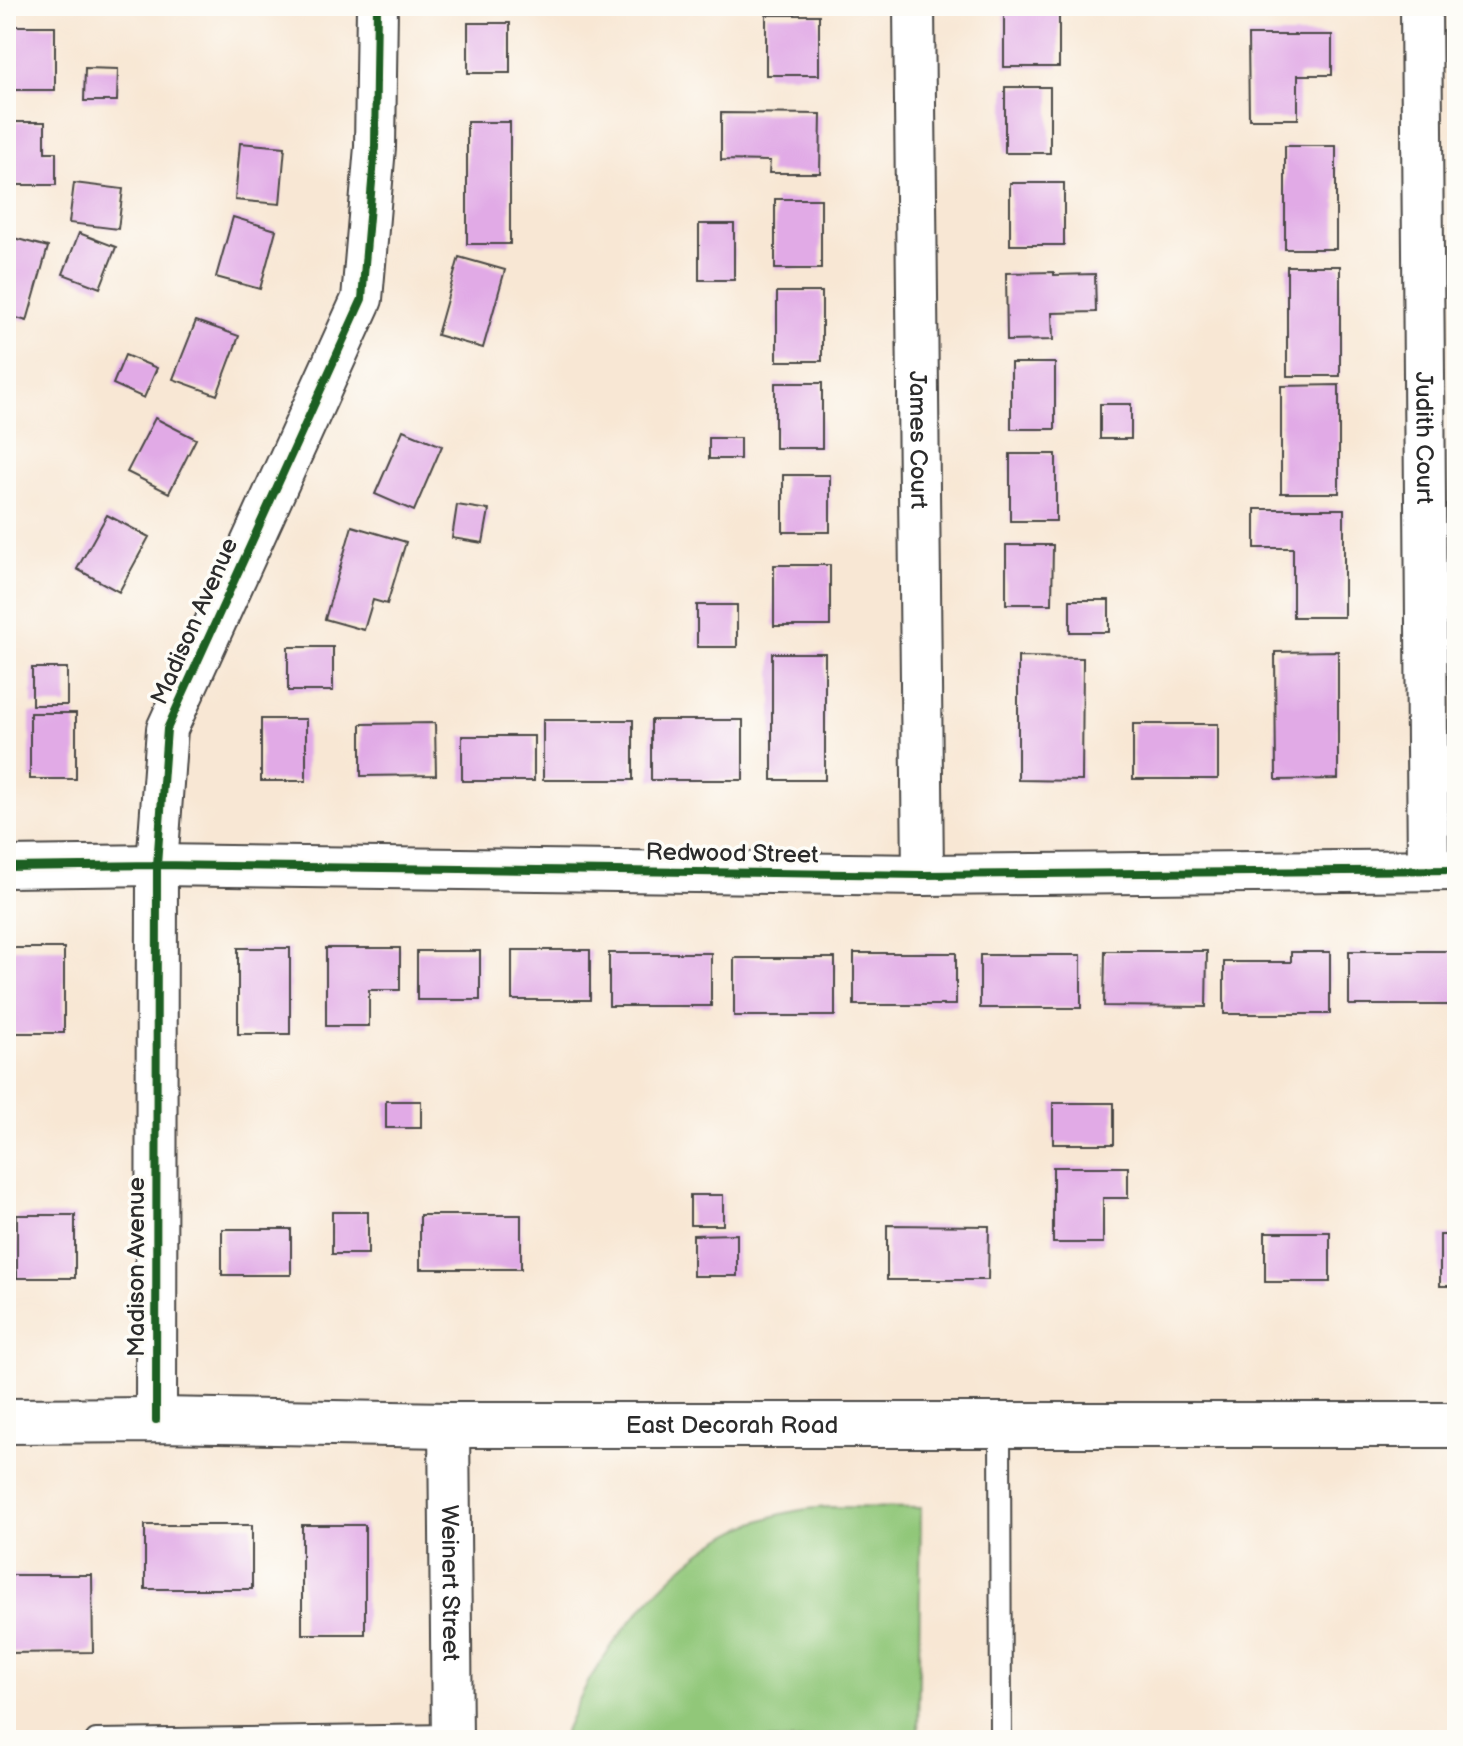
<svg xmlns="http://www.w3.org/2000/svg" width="1463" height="1746" viewBox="0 0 1463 1746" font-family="'Balsamiq Sans',sans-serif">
<rect width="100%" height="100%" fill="#fdfcf7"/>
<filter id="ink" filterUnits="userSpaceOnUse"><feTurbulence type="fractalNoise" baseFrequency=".0125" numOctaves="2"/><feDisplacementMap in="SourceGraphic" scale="16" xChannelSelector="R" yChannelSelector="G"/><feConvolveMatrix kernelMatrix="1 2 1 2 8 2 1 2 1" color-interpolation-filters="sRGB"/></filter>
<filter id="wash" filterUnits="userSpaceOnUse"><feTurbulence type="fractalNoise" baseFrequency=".006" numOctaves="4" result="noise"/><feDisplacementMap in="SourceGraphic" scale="32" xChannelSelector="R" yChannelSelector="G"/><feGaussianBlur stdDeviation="1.8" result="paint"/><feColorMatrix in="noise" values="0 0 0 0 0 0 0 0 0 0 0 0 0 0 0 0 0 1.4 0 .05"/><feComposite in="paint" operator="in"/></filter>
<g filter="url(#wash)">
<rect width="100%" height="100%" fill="#f8e7d4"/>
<!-- green -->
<path fill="#91c779" stroke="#5e7952" stroke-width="2" d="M829,1507L921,1508L918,1740H561C570,1719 579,1698 590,1679C619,1630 674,1565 724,1537C756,1519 792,1509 829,1507Z"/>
<g id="blocks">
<!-- building -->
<path fill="#e1aae6" d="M1004,6H1059V67H1004Z
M766,15H819V75H766Z
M468,23H510V73H468Z
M6,26H55V90H6Z
M1248,35H1332V75H1298V119H1249Z
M85,68L118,69L117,101H84Z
M1005,87H1050V153H1005Z
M721,113L821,114L820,173H769L770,161L721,160Z
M6,122H45V152H56V185H6Z
M467,122H510V244H467Z
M240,143L285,147L280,204L235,200Z
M1285,146H1336V249H1285Z
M74,183L123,189L118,229L69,223Z
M1010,183H1064V245H1010Z
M775,199H821V269H775Z
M233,217L276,230L260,289L216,277Z
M699,224H734V280H699Z
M79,233L116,247L100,288L63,274Z
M6,236L48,247L27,321L6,315Z
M459,257L505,270L483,348L437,335Z
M1287,266H1340V376H1287Z
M1054,272V275L1095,274L1096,312L1052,313L1053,340L1007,341L1006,273Z
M777,292H822V361H777Z
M196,321L239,336L217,395L173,379Z
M125,355L157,368L144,398L113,384Z
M1011,363H1055V429H1011Z
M775,383H822V448H775Z
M1339,385V493H1281V386Z
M1100,404H1131V439H1100Z
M155,418L196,439L169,493L127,472Z
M403,430L442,446L414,511L375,494Z
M709,438H740V459H709Z
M1010,454H1056V521H1010Z
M783,475H830V532H783Z
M457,505L489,510L483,543L452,538Z
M1255,509H1344V617H1293V548H1255Z
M107,515L149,537L119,592L77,569Z
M352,526L406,542L387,604L373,600L364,630L325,619Z
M1006,545H1053L1052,604H1006Z
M774,565H830V626H774Z
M1070,600H1109V632H1070Z
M697,605H737V647H697Z
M288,647H333V691H288Z
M1338,651V779L1276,780L1275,652Z
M772,653H825V780H772Z
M1018,657L1083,658L1082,781L1018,780Z
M32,668H67V705H32Z
M30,713H76V779H30Z
M261,719H306V781H261Z
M543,720H633V780H543Z
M651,720H743V780H651Z
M435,723L436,775L361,776V724Z
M1133,724H1218V779H1133Z
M462,736H534V781H462Z
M13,948H64V1033H13Z
M238,948H290V1034H238Z
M326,948H400V990H369V1026H326Z
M512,950H590V1000H512Z
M417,951H480V1000H417Z
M1105,951H1207L1206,1007L1104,1006Z
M1349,951H1456V1005H1349Z
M1291,952H1330V1014H1224V962H1291Z
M609,953H711V1006H609Z
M854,953H956V1005H854Z
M980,955H1081V1008H980Z
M734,958H835V1016H734Z
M386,1101H421V1128H386Z
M1053,1103H1114V1144H1053Z
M1053,1167H1128V1198H1103V1243H1053Z
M690,1195H723V1225H690Z
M332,1212H368V1254H332Z
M17,1215H75V1278H17Z
M420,1215H521V1269H420Z
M887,1225L989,1226L988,1280H887Z
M222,1229H291V1275H222Z
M1265,1232H1330V1282H1265Z
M737,1234V1276H693V1235Z
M1440,1235H1457V1286H1440Z
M145,1525H252V1589H145Z
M302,1525H365V1634H302Z
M6,1575H92L93,1652L6,1653Z"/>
</g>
</g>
<g filter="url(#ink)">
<use href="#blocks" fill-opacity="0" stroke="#4a4744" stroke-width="2"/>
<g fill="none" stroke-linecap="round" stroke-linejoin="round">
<defs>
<path id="service" d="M1000,1425L1001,1740
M96,1740L452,1735"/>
<g id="minor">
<path id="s1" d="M914,6L923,875"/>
<path id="s2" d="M1421,6L1428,869"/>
<path d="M6,867L157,865L923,875L1457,870"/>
<path d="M156,1420L157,865L167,729L362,299L375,147L377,6"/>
<path id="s3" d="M449,1425L452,1740"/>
</g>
<g id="tertiary">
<path id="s4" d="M6,1421L156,1420L449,1425H1457"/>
</g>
</defs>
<!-- service casing -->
<use href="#service" stroke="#4a4744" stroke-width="24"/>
<!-- minor casing -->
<use href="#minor" stroke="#4a4744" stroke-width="44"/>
<!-- tertiary casing -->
<use href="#tertiary" stroke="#4a4744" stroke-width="48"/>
<!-- service -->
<use href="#service" stroke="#fff" stroke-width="20"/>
<!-- minor -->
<use href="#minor" stroke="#fff" stroke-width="40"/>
<!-- tertiary -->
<use href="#tertiary" stroke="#fff" stroke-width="44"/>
<defs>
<path id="cycleway" d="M6,867L157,865L923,875L1457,870
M156,1420L157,865L167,729L362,299L375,147L377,6"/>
</defs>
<!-- cycleway casing -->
<use href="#cycleway" stroke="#fdfcf7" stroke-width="13"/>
<!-- cycleway -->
<use href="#cycleway" stroke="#1b5e20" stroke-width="8"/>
</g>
</g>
<g text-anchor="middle" stroke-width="7" stroke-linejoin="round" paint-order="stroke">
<!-- street labels -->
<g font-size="24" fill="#2b2b2b" stroke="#fdfcf7">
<text dy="8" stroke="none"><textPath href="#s2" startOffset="432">Judith Court</textPath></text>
<text dy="8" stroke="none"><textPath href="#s1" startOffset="434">James Court</textPath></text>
<text transform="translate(194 621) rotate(-66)" y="8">Madison Avenue</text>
<text transform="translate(732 853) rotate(1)" y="8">Redwood Street</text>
<text transform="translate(136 1267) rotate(-90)" y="8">Madison Avenue</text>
<text dy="8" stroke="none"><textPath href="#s4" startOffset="726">East Decorah Road</textPath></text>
<text dy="8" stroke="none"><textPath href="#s3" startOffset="158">Weinert Street</textPath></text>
</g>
</g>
<!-- margin -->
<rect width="1463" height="1746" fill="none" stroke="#fdfcf7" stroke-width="32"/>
</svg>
